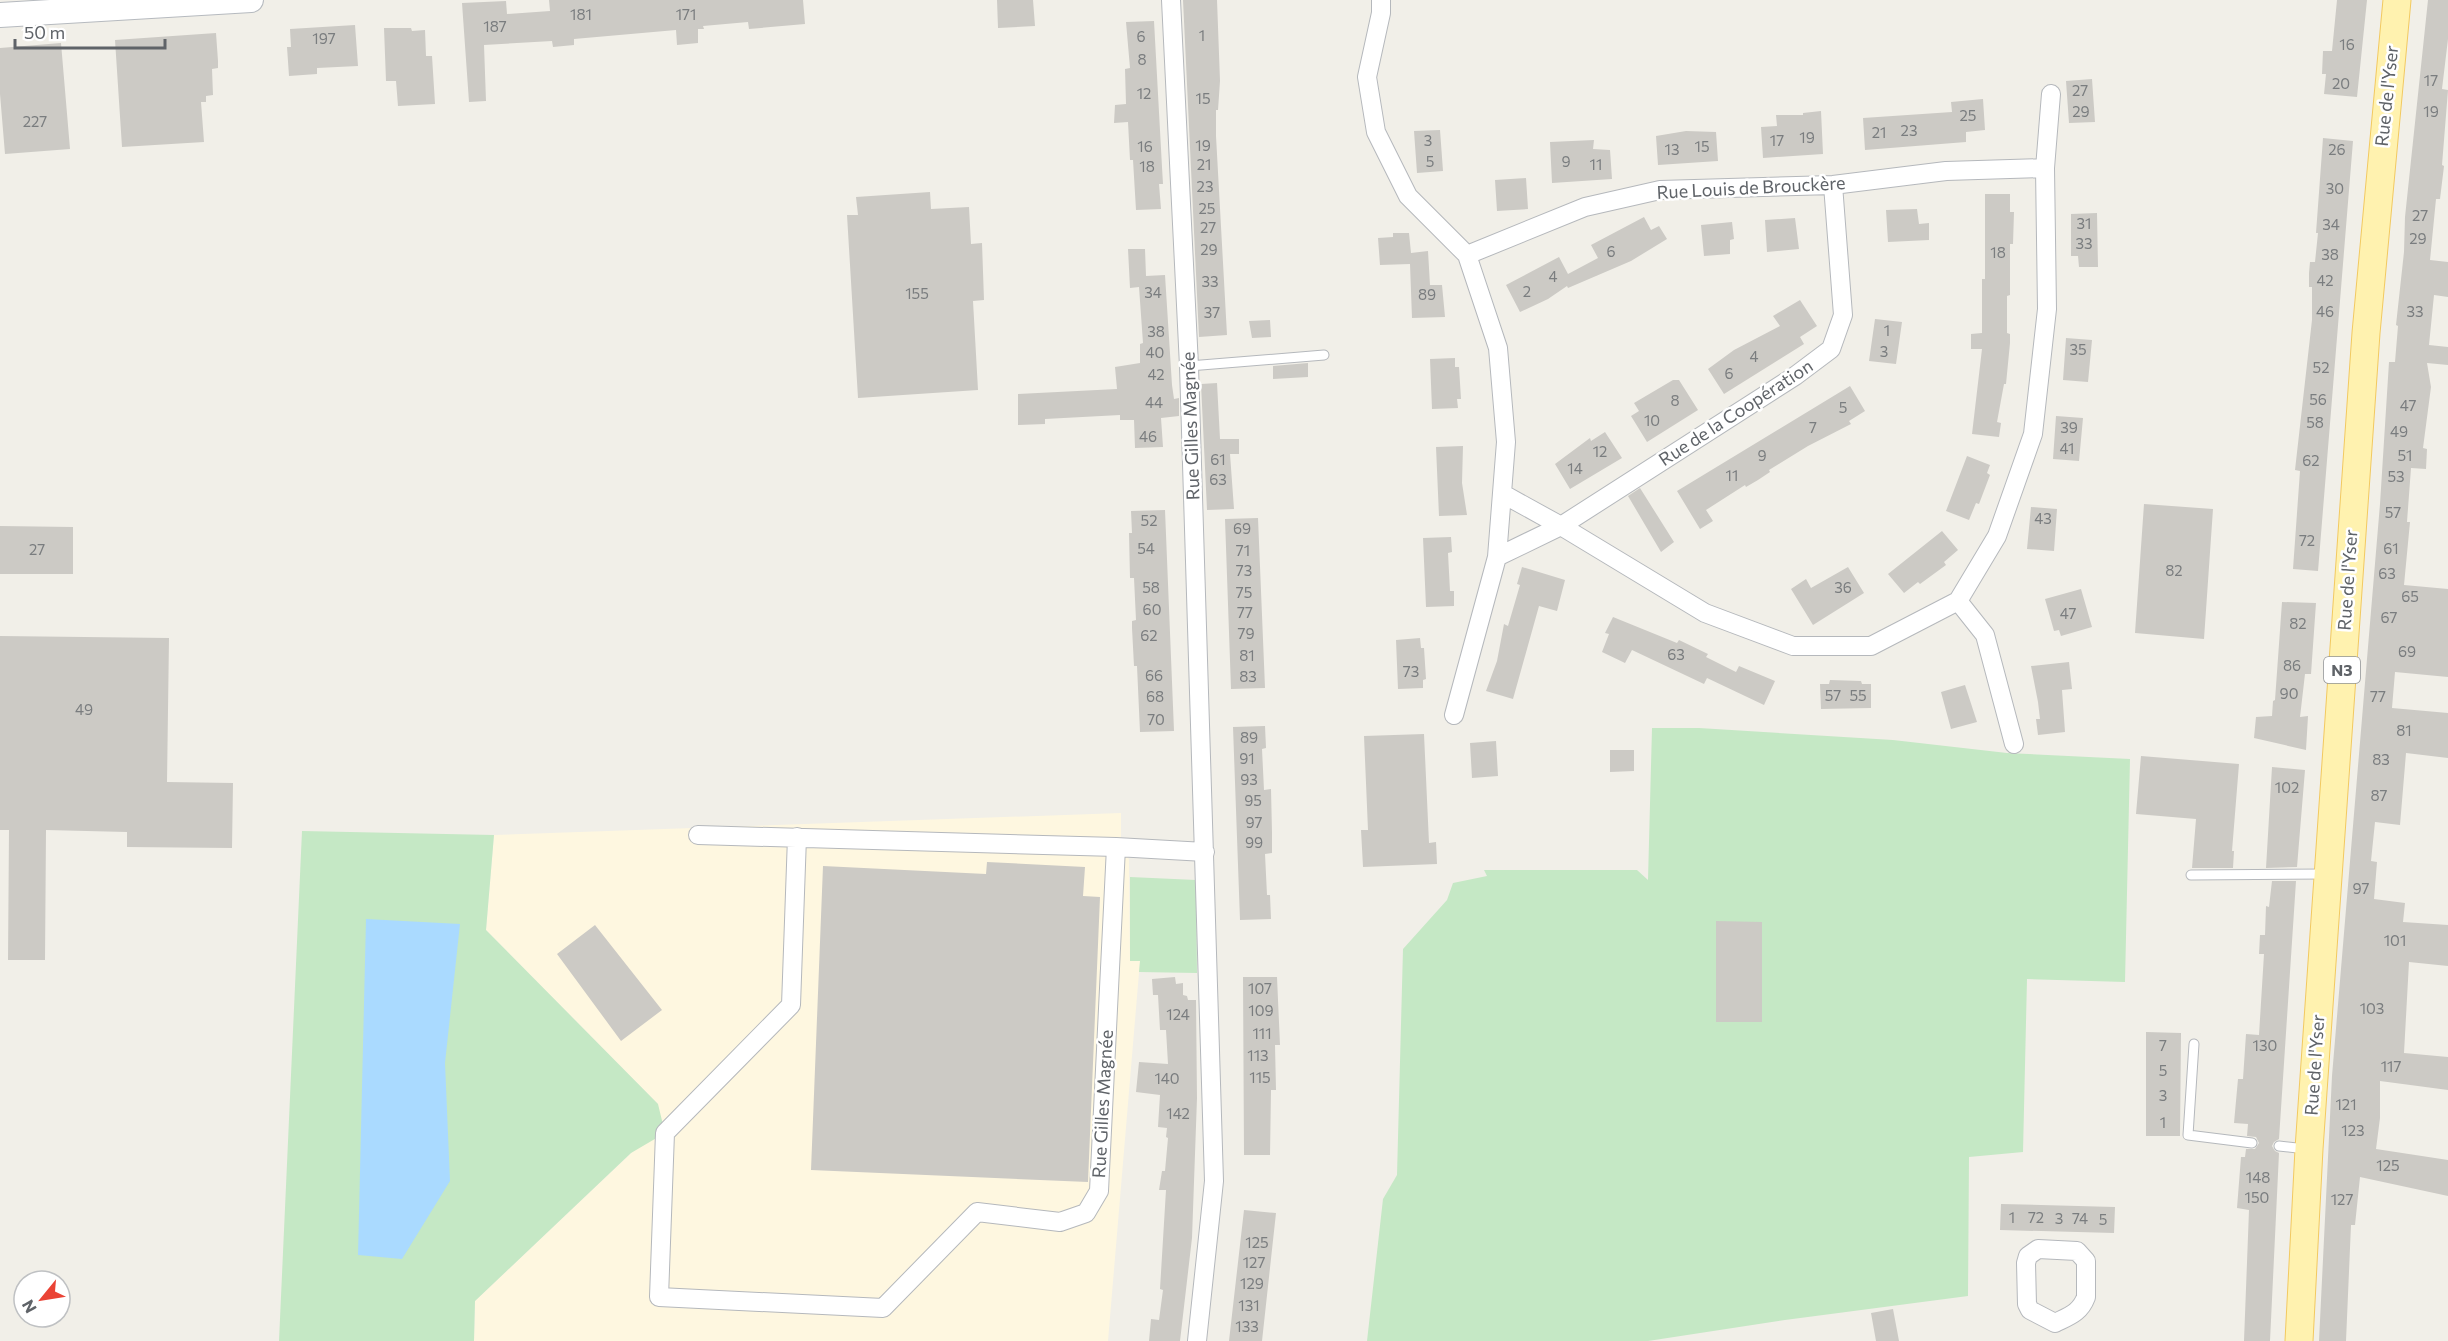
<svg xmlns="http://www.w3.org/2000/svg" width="2448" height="1341" viewBox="0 0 2448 1341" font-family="Commissioner,sans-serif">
<rect width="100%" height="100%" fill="#f1efe8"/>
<!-- commercial -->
<path fill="#fef7e0" d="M1121,813V838L1129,860L1130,961H1140L1108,1341H474L475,1301L646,1139L658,1104L486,930L494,835Z"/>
<!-- green -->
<path fill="#c5e8c5" d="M1652,728H1699L1893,740L2007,753L2130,759L2125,982L2027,979L2023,1152L1969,1157L1968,1296L1785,1320L1648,1341H1367L1383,1199L1397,1175L1403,949L1447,900L1453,883L1487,876L1484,870H1637L1648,880Z
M302,831L494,835L486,930L658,1104L665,1133L631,1153L475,1301L474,1341H279Z
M1130,877L1196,880L1197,973L1139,972L1140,961H1130Z"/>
<!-- water -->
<path fill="#aadaff" d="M366,919L460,924L445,1063L450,1181L402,1259L358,1255Z"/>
<!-- building -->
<path fill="#cccac5" d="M549,0H803L805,24L749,29L748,22L703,26L704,29H698V43L677,45L676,30L574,39V45L553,47L552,41L484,45L486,101L469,102L462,3L506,1L507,14L550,11Z
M997,0H1033L1035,26L998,28Z
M1183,0H1217L1220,81L1218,110H1216V136L1227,335L1199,337Z
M2337,0H2367L2357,97L2324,94L2326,74H2322L2323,51H2332Z
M2428,0H2448V39L2442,89L2448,90L2442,165L2444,166L2440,199H2436L2430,260L2448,262V297L2434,295L2429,345L2448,347V365L2427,363L2431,387L2423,448L2427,449L2426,469L2411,468L2407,522H2410L2404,585L2448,589V677L2395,672L2392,708L2448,713V758L2406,753L2400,825L2375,822L2371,861L2377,862L2374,899L2405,903L2403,922L2448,925V966L2409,962L2404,1053L2448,1057V1090L2380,1081V1118L2376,1149L2448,1160V1196L2360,1177L2355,1225H2351L2346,1341H2319L2332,1076L2380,504L2389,362H2395L2398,326L2396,325L2404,252L2405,217Z
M1154,21L1162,167L1163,184H1159L1161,209L1136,210L1133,160H1130L1128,122L1114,123L1115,105L1126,104L1125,69L1130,68L1126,22Z
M355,25L358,66L317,68V74L289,76L287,47H291L290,29Z
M384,28H411L412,31L425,30L426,56H432L435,104L398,106L396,81H386Z
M216,33L218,61V68L212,69L213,95L206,96V102H201L204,142L122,147L115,40Z
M61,43L70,149L5,154L0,94V48Z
M2092,79L2095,122L2069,123L2066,81Z
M1983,99L1985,130L1966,132V142L1865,150L1863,118L1952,112L1951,102Z
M1821,111L1823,154L1763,158L1761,127L1777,126L1776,115H1803V113Z
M1440,130L1443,171L1417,173L1414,131Z
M1686,131L1716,132L1718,161L1658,165L1656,136Z
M2323,138L2353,141L2318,571L2293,569L2300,471L2295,470L2312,320V287H2309V273L2310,262H2315L2318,233H2316Z
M1594,140L1593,149L1610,150L1612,179L1552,183L1550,142Z
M1526,178L1528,209L1497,211L1495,180Z
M930,192L931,209L969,207L971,244L982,243L984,300L973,301L978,390L858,398L847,215H858L856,197Z
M1985,194H2010V212H2014L2013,244H2010V295L2007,296V333L2010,334V343L2006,384H2004L1997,422L2001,423L1999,437L1972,434L1982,349H1971V334L1982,333V279H1985Z
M1917,209L1919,224L1929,223V240L1888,242L1886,210Z
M2097,213L2098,267H2079L2078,256H2071V214Z
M1644,217L1651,230L1659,226L1667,239L1631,261L1568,288L1567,286L1548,299L1520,312L1506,285L1559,257L1568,274L1598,258L1591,245Z
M1795,218L1799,249L1767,252L1765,220Z
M1732,222L1734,239L1730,240V254L1704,256L1701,225Z
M1393,233H1409L1411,253L1428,251L1430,285H1442L1445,317L1412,318L1410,264L1380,265L1378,238L1393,237Z
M1128,249H1145L1146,276L1165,275L1172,385L1174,399L1179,398V416L1161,418L1163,447L1135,448L1134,420H1120V415L1045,419V424L1018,425V394L1117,389L1115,367L1140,363V344L1143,343L1139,287L1130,288Z
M1800,300L1817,326L1800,337L1804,344L1724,394L1708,369L1734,350L1780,326L1773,316Z
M1875,319L1902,322L1896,364L1869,361Z
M1270,320L1271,337L1252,338L1249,321Z
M2066,338L2092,340L2088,382L2063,380Z
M1455,358V367H1459L1461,399H1457L1458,408L1432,409L1430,359Z
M1308,363V377L1273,379V366Z
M1673,380H1679L1698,410L1647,442L1631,416L1639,411L1634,403Z
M1217,383L1220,439H1239V454H1230L1234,509L1207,510L1201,384Z
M1850,386L1865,411L1849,421L1851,424L1808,446L1769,470L1770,472L1758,480L1746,487L1745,485L1706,510L1713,521L1700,529L1677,491Z
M2056,416L2083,418L2079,461L2053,459Z
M1605,432L1622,458L1570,489L1555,464L1590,438L1591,441Z
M1463,446L1462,483L1467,515L1439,516L1436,447Z
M1967,456L1990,465L1987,473L1990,475L1979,504L1976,503L1969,520L1946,511Z
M1640,488L1674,542L1661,552L1628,496Z
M2144,504L2213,509L2204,639L2135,633Z
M2031,507L2057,509L2054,551L2027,549Z
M1165,510L1174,731L1140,732L1137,666H1134L1132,628V621L1136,620L1134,578H1130L1129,533H1132L1131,511Z
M1258,518L1265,688L1231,689L1225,519Z
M0,526L73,527V574H0Z
M1942,531L1958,550L1944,562L1946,565L1920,584L1918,582L1904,593L1888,574Z
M1451,537L1452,552L1448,553L1450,591H1454V606L1426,607L1423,538Z
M1522,567L1565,580L1557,611L1539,606L1513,699L1486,691L1497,661L1504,624L1508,626L1520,585L1517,584Z
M1848,567L1864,593L1813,625L1791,589L1806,579L1811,588Z
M2081,589L2092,627L2061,636L2059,630L2054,631L2045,599Z
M2282,602L2316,603L2311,674H2305L2300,717L2308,716L2306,750L2254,738L2256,717L2272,716L2273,701L2275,700Z
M1613,617L1677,643L1679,640L1708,654L1706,657L1736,672L1739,666L1775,681L1764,705L1707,678L1704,684L1632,650L1625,663L1602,652L1609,634L1605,633Z
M0,636L169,638L167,782L233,783L232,848L127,847V832L46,830L45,960H8L9,830H0Z
M1420,638L1421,648H1424L1426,679L1423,680V688L1398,689L1396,640Z
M2069,662L2072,689L2062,690L2065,732L2038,735L2036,719H2040L2038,702L2031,666Z
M1830,680L1861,681L1862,684H1871V708L1821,709L1820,684H1829Z
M1965,685L1977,722L1951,729L1941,692Z
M1265,726L1266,748L1262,749L1264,790L1271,789L1272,833V853L1265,854L1267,895H1270L1271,919L1240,920L1233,727Z
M1424,734L1429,843L1436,842L1437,864L1363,867L1361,830H1368L1364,736Z
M1496,741L1498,776L1472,778L1470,743Z
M1610,750H1634V771L1610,772Z
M2141,756L2239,764L2232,851H2234L2233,868H2192L2196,819L2136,814Z
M2272,767L2305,770L2297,867L2266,868Z
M987,862L1085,867L1083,896L1100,897L1088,1182L811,1170L823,866L986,874Z
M2272,881H2296L2279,1139L2274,1142L2272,1146L2275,1151L2279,1153L2270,1341H2244L2249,1210L2237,1208L2241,1157H2245L2246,1149H2255L2259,1143L2256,1137L2247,1136L2248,1124L2234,1123L2238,1079H2243L2246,1034L2259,1035L2264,954H2259L2260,935H2265L2266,906L2269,907Z
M1716,921L1762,922V1022H1716Z
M595,925L662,1010L621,1041L557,954Z
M1175,977L1176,984L1183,983V995L1187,996L1188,1000H1196L1197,1098L1192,1238L1180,1341H1149L1151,1319L1159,1320L1163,1290L1160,1289L1166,1190H1159L1162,1171H1165L1168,1138L1166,1137L1167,1128L1158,1127L1160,1095L1136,1092L1139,1062L1168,1064L1166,1030H1160L1158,995H1153L1152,979Z
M1243,977H1277L1280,1045H1275L1276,1090H1271L1270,1155H1244Z
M2146,1032L2181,1033L2180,1136H2146Z
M2001,1204L2115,1207L2114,1233L2000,1230Z
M1244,1210L1276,1213L1262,1341H1229Z
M1893,1309L1899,1341H1876L1871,1313Z"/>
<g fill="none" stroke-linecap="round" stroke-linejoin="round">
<defs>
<path id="service" d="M1189,366L1324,355
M2191,875L2326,874
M2194,1044L2188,1135L2252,1143
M2279,1146L2306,1149"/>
<path id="minor" d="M1171,0L1189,366L1214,1181L1197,1341
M1381,0V13L1367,77L1376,132L1408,196L1467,255L1498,348L1506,442L1497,557L1454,715
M2045,168L2051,94
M1467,255L1585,207L1660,190L1833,185L1946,171L2045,168L2047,309L2033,434L1997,536L1958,601L1871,646H1793L1705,613L1561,526L1503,494
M1497,557L1561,526L1795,376L1831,349L1843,315L1833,185
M1958,601L1985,635L2014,744
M698,835L1116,847L1205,852
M797,837L791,1005L665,1133L659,1297L883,1308L977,1212L1060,1222L1086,1213L1099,1191L1116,847
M2038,1249L2077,1251L2086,1261V1297C2080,1313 2069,1316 2055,1323L2030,1310L2027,1304L2026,1263L2028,1256Z"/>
<path id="secondary" d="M0,15L251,0"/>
<path id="primary" d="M2299,1341L2309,1149L2366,333L2397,0"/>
</defs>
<!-- service casing -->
<use href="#service" stroke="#b5b8bc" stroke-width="11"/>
<!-- minor casing -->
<use href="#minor" stroke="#b5b8bc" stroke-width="20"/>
<!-- secondary casing -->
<use href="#secondary" stroke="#b6babf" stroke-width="26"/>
<!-- primary casing -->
<use href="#primary" stroke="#f2c960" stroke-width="29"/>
<!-- service -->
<use href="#service" stroke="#fff" stroke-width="9"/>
<!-- minor -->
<use href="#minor" stroke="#fff" stroke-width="18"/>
<!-- secondary -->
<use href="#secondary" stroke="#fff" stroke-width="24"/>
<!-- primary -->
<use href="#primary" stroke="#fff2af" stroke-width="27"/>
</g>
<g text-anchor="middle" stroke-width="5" stroke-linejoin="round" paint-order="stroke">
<!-- number labels -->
<g font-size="15" fill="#7a7d7f">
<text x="581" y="20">181</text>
<text x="686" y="20">171</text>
<text x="495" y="32">187</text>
<text x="1202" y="41">1</text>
<text x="1141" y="42">6</text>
<text x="324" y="44">197</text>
<text x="2347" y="50">16</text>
<text x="1142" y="65">8</text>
<text x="2431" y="86">17</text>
<text x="2341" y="89">20</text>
<text x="2080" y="96">27</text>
<text x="1144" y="99">12</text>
<text x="1203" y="104">15</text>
<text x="2081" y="117">29</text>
<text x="2431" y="117">19</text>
<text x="1968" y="121">25</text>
<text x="35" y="127">227</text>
<text x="1909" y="136">23</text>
<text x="1879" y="138">21</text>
<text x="1807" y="143">19</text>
<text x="1428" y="146">3</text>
<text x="1777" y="146">17</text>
<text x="1203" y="151">19</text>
<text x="1145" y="152">16</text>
<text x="1702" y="152">15</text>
<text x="1672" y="155">13</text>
<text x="2337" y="155">26</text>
<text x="1430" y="167">5</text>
<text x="1566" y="167">9</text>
<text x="1204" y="170">21</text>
<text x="1596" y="170">11</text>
<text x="1147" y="172">18</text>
<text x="1205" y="192">23</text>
<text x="2335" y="194">30</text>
<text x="1207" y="214">25</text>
<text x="2420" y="221">27</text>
<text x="2084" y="229">31</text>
<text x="2331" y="230">34</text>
<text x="1208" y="233">27</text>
<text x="2418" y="244">29</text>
<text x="2084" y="249">33</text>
<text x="1209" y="255">29</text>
<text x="1611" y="257">6</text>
<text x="1998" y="258">18</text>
<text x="2330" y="260">38</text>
<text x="1553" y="282">4</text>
<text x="2325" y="286">42</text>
<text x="1210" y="287">33</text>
<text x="1527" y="297">2</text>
<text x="1153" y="298">34</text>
<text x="917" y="299">155</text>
<text x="1427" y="300">89</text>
<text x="2325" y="317">46</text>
<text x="2415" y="317">33</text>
<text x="1212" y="318">37</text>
<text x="1887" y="336">1</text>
<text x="1156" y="337">38</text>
<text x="2078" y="355">35</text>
<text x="1884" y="357">3</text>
<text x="1155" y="358">40</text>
<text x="1754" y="362">4</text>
<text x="2321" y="373">52</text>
<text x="1729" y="379">6</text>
<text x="1156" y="380">42</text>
<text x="2318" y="405">56</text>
<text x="1675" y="406">8</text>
<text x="1154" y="408">44</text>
<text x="2408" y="411">47</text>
<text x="1843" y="413">5</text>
<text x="1652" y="426">10</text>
<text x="2315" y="428">58</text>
<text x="1813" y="433">7</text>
<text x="2069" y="433">39</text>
<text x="2399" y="437">49</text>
<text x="1148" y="442">46</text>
<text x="2067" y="454">41</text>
<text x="1600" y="457">12</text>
<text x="1762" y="461">9</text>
<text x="2405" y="461">51</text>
<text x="1218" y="465">61</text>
<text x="2311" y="466">62</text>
<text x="1575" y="474">14</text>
<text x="1732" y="481">11</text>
<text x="2396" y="482">53</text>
<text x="1218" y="485">63</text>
<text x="2393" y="518">57</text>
<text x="2043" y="524">43</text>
<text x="1149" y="526">52</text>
<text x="1242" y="534">69</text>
<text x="2307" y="546">72</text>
<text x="1146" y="554">54</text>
<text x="2391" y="554">61</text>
<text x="37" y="555">27</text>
<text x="1243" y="556">71</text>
<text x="1244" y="576">73</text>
<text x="2174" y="576">82</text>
<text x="2387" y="579">63</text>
<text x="1151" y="593">58</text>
<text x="1843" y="593">36</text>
<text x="1244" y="598">75</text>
<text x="2410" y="602">65</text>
<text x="1152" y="615">60</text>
<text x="1245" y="618">77</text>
<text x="2068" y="619">47</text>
<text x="2389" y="623">67</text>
<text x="2298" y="629">82</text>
<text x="1246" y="639">79</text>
<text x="1149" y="641">62</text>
<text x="2407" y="657">69</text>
<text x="1676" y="660">63</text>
<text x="1247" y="661">81</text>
<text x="2292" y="671">86</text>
<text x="1411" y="677">73</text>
<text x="1154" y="681">66</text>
<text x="1248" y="682">83</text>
<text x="2289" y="699">90</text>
<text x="1833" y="701">57</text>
<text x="1858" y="701">55</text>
<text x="1155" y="702">68</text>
<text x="2378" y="702">77</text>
<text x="84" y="715">49</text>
<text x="1156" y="725">70</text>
<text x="2404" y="736">81</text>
<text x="1249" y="743">89</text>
<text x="1247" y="764">91</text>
<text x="2381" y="765">83</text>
<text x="1249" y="785">93</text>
<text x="2287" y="793">102</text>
<text x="2379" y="801">87</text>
<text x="1253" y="806">95</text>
<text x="1254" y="828">97</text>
<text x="1254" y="848">99</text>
<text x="2361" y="894">97</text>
<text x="2395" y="946">101</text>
<text x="1260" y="994">107</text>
<text x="2372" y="1014">103</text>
<text x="1261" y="1016">109</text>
<text x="1178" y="1020">124</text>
<text x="1262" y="1039">111</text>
<text x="2163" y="1051">7</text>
<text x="2265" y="1051">130</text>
<text x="1258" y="1061">113</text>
<text x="2391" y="1072">117</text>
<text x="2163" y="1076">5</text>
<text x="1260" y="1083">115</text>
<text x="1167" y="1084">140</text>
<text x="2163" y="1101">3</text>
<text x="2346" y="1110">121</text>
<text x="1178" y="1119">142</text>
<text x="2163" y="1128">1</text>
<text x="2353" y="1136">123</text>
<text x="2388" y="1171">125</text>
<text x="2258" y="1183">148</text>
<text x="2257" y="1203">150</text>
<text x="2342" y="1205">127</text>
<text x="2012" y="1223">1</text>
<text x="2036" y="1223">72</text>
<text x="2059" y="1224">3</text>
<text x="2080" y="1224">74</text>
<text x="2103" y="1225">5</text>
<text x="1257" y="1248">125</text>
<text x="1254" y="1268">127</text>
<text x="1252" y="1289">129</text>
<text x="1249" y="1311">131</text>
<text x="1247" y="1332">133</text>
</g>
<!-- shield labels -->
<rect fill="#fff" stroke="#8f9295" stroke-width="1.5" x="2324" y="657" width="36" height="26" rx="4.5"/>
<g font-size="16" font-weight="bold" fill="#5f6368">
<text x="2342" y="676">N3</text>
</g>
<!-- street labels -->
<g font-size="18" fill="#5f6368" stroke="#fff">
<text transform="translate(2387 96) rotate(-84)" y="6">Rue de l'Yser</text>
<text transform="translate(1751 188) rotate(-3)" y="6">Rue Louis de Brouckère</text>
<text transform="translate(1736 413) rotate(-33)" y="6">Rue de la Coopération</text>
<text transform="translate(1191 426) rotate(-92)" y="6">Rue Gilles Magnée</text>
<text transform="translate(2348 580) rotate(-86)" y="6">Rue de l'Yser</text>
<text transform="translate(2315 1065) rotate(-86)" y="6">Rue de l'Yser</text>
<text transform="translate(1103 1104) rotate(-87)" y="6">Rue Gilles Magnée</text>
</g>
</g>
<!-- north arrow -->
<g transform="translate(42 1299) rotate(240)"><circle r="28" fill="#ffffff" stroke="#bfc1c3" stroke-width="1.5"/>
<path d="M0-4.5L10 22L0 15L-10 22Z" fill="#ea4335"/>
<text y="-9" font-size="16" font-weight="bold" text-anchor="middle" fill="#5f6368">N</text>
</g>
<!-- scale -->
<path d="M15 39v9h150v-9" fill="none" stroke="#5f6368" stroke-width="3"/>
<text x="24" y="39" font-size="18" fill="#5f6368" stroke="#ffffff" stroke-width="4.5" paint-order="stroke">50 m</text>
</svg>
